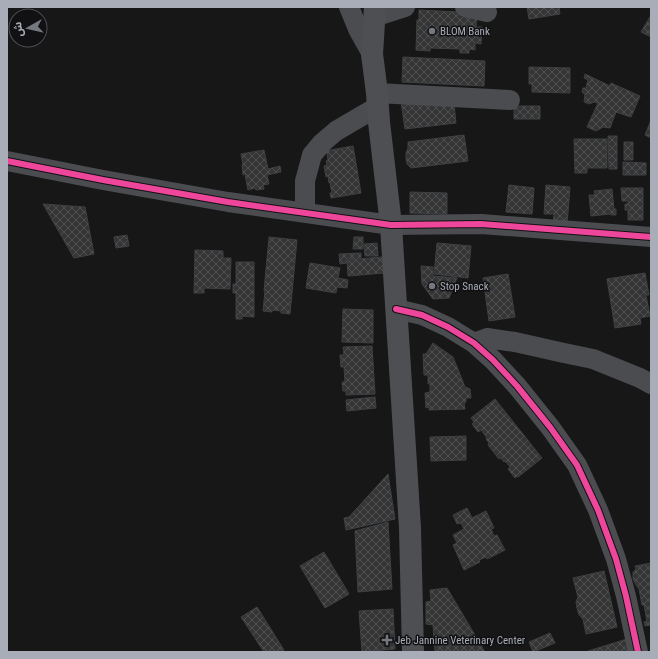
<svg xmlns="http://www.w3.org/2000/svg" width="658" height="659" viewBox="0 0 658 659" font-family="'Roboto Condensed','Noto Sans Arabic',sans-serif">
<defs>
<pattern id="building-cross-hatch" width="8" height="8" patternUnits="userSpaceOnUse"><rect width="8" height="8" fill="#353536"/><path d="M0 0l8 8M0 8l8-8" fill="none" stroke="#4f5051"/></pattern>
</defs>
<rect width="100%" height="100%" fill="#171717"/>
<!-- building -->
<path fill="url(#building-cross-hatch)" stroke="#3f4043" d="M527,7H559L560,14L529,19Z
M419,10L477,13L476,27H482L481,44L475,43V50L469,49V53H460V49L430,48V51L416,50L417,20H419Z
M651,15V37L641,32Z
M403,57L485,61L484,86L402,82Z
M529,67L570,68V93L532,92V84H529Z
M585,74L610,86L611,83L640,96L631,117L616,112L610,128L603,127L596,131L587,127L598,103L594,102L589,104L584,102L585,95L582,92L583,88H586L588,80L584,78Z
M401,102L454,104L456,123L405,129Z
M514,106H540V119H514Z
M651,120V138L645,135Z
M464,135L468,161L411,168L407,164L406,159V153L408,148V142Z
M608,136H617V169H609Z
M574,139H607V168H587V173H575Z
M624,142H633V160H624Z
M353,146L361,193L331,198L330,193H332L330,183H329L328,176L326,177L324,166L327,165L326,161L328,160L327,153L326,154L325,151Z
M264,150L268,169L280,166L281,172L267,175L269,184L263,185L264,189L256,190L255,188L248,190L245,174L243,175L242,165H243L241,154Z
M623,162L646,163V175H623Z
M509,185L534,188L532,214L506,212Z
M546,185L570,187L567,225L553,224L554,214H544Z
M621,188H643V220H628V210H625V204H628V201H622Z
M612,189L614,209H616V215H611V214L591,216L589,195H595L594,191Z
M410,192L447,193V214L410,213Z
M43,204L85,207L94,254L74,258Z
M127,235L129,246L116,248L114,237Z
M269,237L297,240L290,314L281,313V311L272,310V312L263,311L265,291H264Z
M354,237H363V249H353Z
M377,243L378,256H365L364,244Z
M437,243L471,246L468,278L434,274Z
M195,250L223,251V258H231L230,289L204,288V293H194Z
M361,253V258L346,259L347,263L340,264L339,254Z
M383,257L384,273L348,276L347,260Z
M236,262H254V317L242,316V319H236V293H233V284H236Z
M310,263L340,268L338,278L348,280L347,288L337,287L336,293L306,288Z
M421,266L433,267V276L457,278L449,298L433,299L422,284Z
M645,273L649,295H646L650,316L640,318L641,324L615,328L607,279Z
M508,274L515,317L489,321L483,278Z
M343,309L373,310V343L342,342Z
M433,343L453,357L465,387L470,389L471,398H466V402L464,403L465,409L429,410V407L426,408L425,393L430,392V384H428V375H424L423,354H426Z
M372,346L375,394L346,395V391H343L342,382H345L344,367H341L340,355H344L343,347Z
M375,397L376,408L347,411L346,400Z
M495,399L542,458L518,477L517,476L515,478L508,469L510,467L505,461L504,462L501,458L499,459L488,445L489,443L486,439L487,438L481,430L478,432L472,424L474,422L471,418Z
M466,436V460L431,461L430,437Z
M388,474L395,519L346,530L344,518L349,517Z
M467,508L472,518L486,511L494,528L491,529L494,536L497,535L505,550L487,559L486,557L479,560L480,562L464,570L453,545L457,543L453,535L464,529L461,523L457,524L453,515Z
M388,522L392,589L358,592L355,531Z
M324,552L349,594L325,608L300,566Z
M651,563V625L645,626L644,622L647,621L644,605H642L639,589L636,585L633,579V572L636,569L635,566Z
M604,571L617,627L586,634L583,619L579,615L577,608L576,602L578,597L573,578Z
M447,588L485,652H435L433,625L426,624V602L431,601L430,590Z
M257,607L284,650L280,652H264L241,617Z
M393,609L395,649L362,652L359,611Z
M550,633L555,643L533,652L529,642Z
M627,639L631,652H588V651Z"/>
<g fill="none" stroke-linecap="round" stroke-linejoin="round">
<!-- minor -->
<path stroke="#4b4c50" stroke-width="20" d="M349,7L358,29L372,54
M465,7L487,12
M374,17L405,7
M377,93L510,100
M7,161L103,180L228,202L391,225L481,224L651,237
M305,213V181L312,155L322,143L336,131L377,107
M396,309L422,315L448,327L474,343L493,360L517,386L550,427L577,465L598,510L616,559L626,596L638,652
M474,343L487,338L515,342L564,353L593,359L640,378L651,384"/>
<!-- major -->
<path stroke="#4d4f52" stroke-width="22" d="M375,7L372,54L377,93L379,122L391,225L410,528L413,652"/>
<defs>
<path id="cycleway" d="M7,161L103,180L228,202L391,225L481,224L651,237
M396,309L422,315L448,327L474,343L493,360L517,386L550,427L577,465L598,510L616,559L626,596L638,652"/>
</defs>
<!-- cycleway casing -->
<use href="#cycleway" stroke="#111113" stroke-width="8"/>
<!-- cycleway -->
<use href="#cycleway" stroke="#ed469a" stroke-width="6"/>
</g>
<!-- markers -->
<g fill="#757880" stroke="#111113" stroke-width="1.5">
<circle cx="432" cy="31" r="4"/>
<circle cx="432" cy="286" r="4"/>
<path d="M385 634h4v4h4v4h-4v4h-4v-4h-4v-4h4z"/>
</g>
<g text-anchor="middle" stroke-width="3" stroke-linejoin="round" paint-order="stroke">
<!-- poi labels -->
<g font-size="11" fill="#a8adb8" stroke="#111113" text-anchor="start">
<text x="440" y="35">BLOM Bank</text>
<text x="440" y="290">Stop Snack</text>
<text x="395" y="644">Jeb Jannine Veterinary Center</text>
</g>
</g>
<!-- border -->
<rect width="658" height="659" fill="none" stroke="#a8adb8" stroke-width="16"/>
<!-- north arrow -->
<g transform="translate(28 28) rotate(262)"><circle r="19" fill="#111113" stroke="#4d4f55"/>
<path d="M0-3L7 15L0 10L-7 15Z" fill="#757880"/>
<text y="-6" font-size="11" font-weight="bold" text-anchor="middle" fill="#a8adb8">ش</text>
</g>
</svg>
